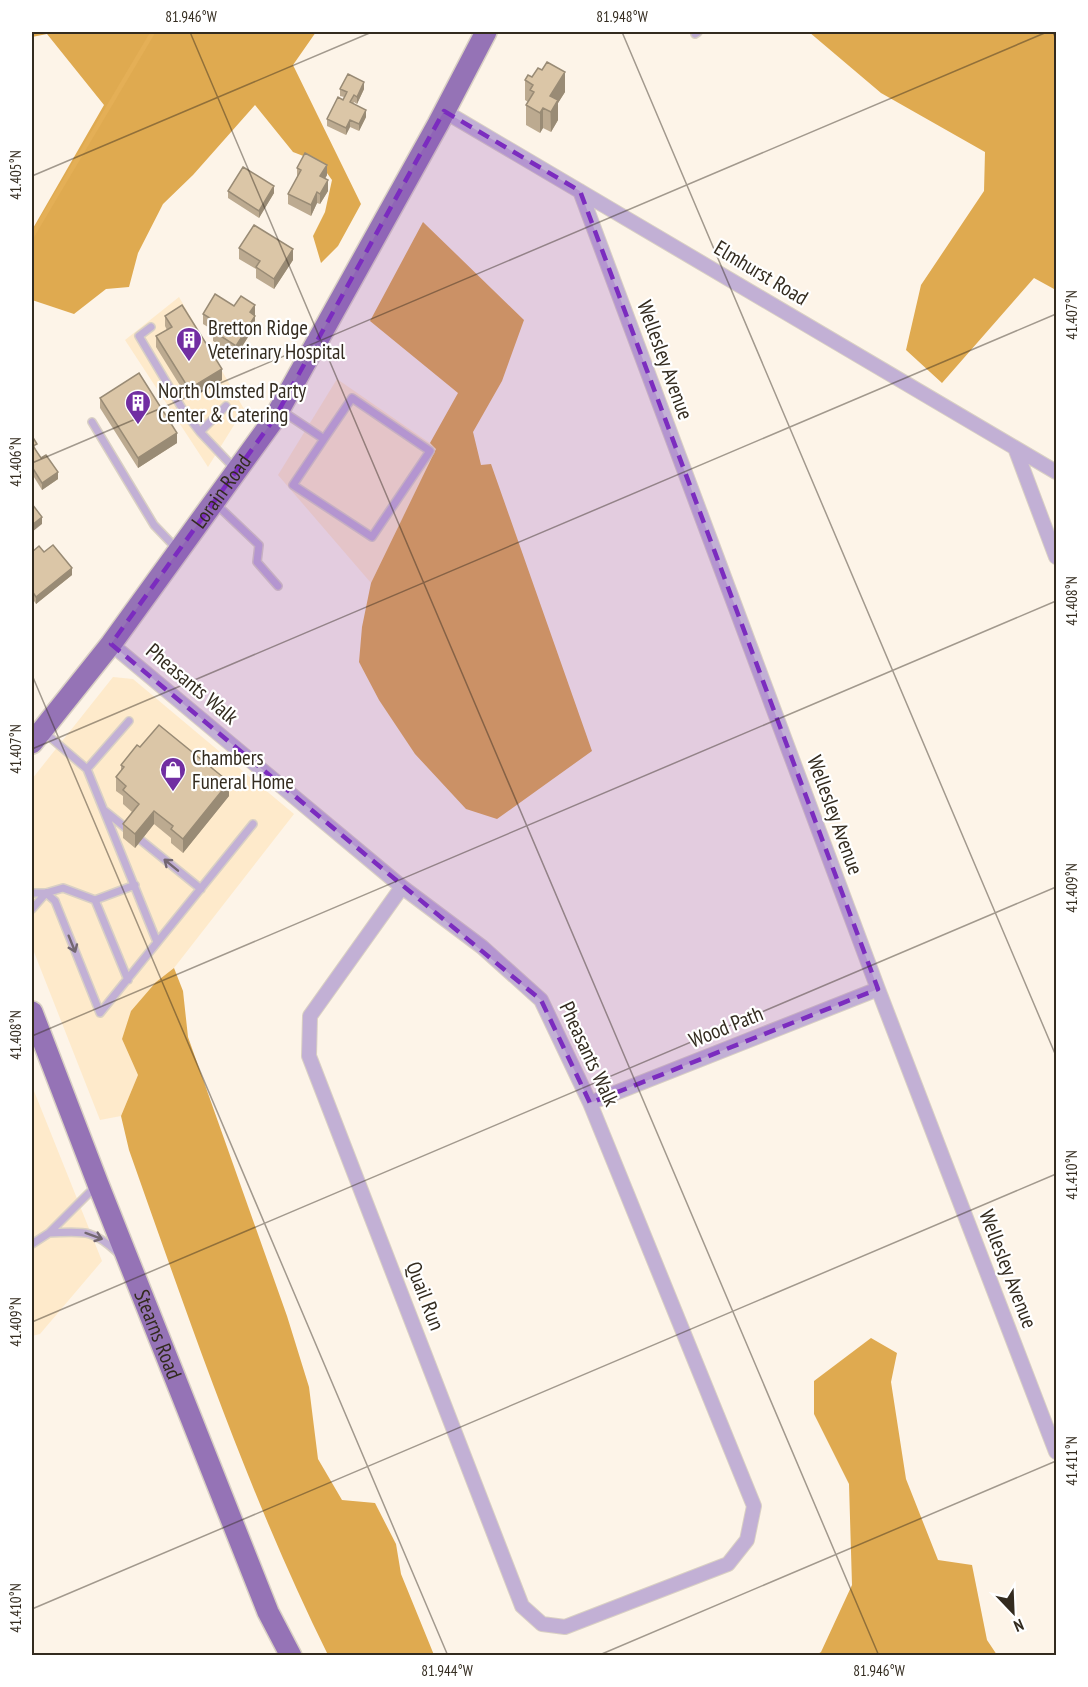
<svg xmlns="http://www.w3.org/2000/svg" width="1088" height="1687" viewBox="0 0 1088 1687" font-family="'PT Sans Narrow',sans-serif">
<rect width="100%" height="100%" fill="#fdf4e8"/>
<!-- built -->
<path fill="#feeacb" d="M179,297L244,409L208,467L125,340Z
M337,379L437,448L371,583L278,475Z
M113,677L133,679L294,814L174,968L156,982L122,1039L138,1075L121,1116L100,1120L32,947V779Z
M32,1086L102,1261L40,1334L32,1336Z"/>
<!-- forest -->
<path fill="#dfaa50" d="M32,32H316L293,65L361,204L338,246L321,263L313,236L325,212L332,180L319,162L293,152L255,105L193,175L163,204L138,253L129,287L106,289L74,314L32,300V230L104,105L47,34L32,37Z
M809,32H1056V315L1054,289L1034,278L942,383L906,350L921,285L984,191L985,152L881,93Z
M423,222L524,320L502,381L473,432L481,465L491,464L592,751L497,819L466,809L415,754L379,700L359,662L362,627L371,583L436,449L430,443L458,393L370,321Z
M174,968L183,991L188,1037L287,1316L309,1387L318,1459L342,1500L375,1503L396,1544L401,1574L434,1655H328C247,1491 190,1322 129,1150L121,1116L138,1075L122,1039L131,1011L156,982Z
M871,1338L897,1353L891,1382L906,1479L938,1560L972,1565L987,1640L997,1655H816L821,1652L852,1585L849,1484L814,1414V1381Z"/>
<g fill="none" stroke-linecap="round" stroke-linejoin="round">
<!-- stream -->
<path stroke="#e4af56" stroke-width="4.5" d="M32,236L153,32"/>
<defs>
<path id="lane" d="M695,34L698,32
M151,327L139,336L183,410L200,432
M226,406L200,432L235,469
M282,411L324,439L293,485L372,537L430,451L352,398L324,439
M92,422L154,525L177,549
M216,504L259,545L257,562L278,586
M44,732L87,769L157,942
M87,769L129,721
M105,811L201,889
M32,893H46L63,888L95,900L135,885
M46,893L55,901L100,1013L253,824
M95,900L128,980
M32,909L46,893
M49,1233C83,1232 91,1228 117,1252
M32,1244L49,1233L96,1186"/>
<path id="street" d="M444,111L1056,472
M580,191L878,989L1056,1452
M1015,448L1056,557
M111,644L402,887L482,947L541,1000L590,1103L754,1506L747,1540L728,1564L565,1627L542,1624L522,1606L309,1056L310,1016L402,887
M590,1103L878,989"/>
<g id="primary">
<path id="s1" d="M32,743L111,644L274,419L438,124L486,32"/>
<path id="s2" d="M32,1012L98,1184L268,1612L291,1656"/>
</g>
</defs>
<!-- lane casing -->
<use href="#lane" stroke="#d9d0c4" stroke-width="10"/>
<!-- street casing -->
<use href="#street" stroke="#d9d0c4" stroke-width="16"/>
<!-- primary casing -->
<use href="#primary" stroke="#d9d0c4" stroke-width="24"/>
<!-- lane -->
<use href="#lane" stroke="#c2b0d5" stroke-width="7"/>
<!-- street -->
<use href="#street" stroke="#c2b0d5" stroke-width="14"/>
<!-- primary -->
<use href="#primary" stroke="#9573b6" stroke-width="21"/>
</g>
<!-- wall -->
<path fill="#bcaa90" d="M532,77L565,92L558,103V120L551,132L543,128L540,133L526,125V105L528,102L525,100V80Z
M340,89H364L357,104L354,102L353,104L366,117L359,131L350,127L346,135L327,126V119L344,97L340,96Z
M297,168L327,175L325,179L328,191L320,204L317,203L311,216L288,204V194L297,177Z
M228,191L274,193L259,218L228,198Z
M239,248L293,260L274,289L256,278V269L239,259Z
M234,306L255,315V326L236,356L213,341V330L203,324V314Z
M165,316L222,380L189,400L156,347V336L167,330L165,326Z
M100,398L177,443L138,468L100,408Z
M32,436L36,451L58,479L42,490L32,474Z
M32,552H44L72,575L36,604L32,598Z
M140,747L229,796L183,853L171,843V838L154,824L135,848L123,838V824L132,812L123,804V796L116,791V777L121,771V765Z"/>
<!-- shaded-wall -->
<path fill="#998b75" d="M565,72V92L558,103V120L551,132L550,96Z
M364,82V89L357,104V97Z
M543,108V128L540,133V113Z
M366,110V117L359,131V124Z
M350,120V127L346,135V128Z
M327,165V175L320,187V176Z
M328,180V191L320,204V194Z
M274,186V193L259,218V211Z
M317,192V203L311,216V205Z
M293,249V260L274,289V279Z
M255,305V315L250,323V312Z
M255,316V326L236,356V346Z
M222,369V380L189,400V389Z
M177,433V443L138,468V458Z
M58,472V479L42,490V483Z
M42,517V524L32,532V525Z
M72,568V575L36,604V597Z
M229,782V796L183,853V839Z
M154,811V824L135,848V834Z"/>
<!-- building -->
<path fill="#dbc6a7" stroke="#998b75" stroke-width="1.5" d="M547,62L565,72L550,96L558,100L551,112L543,108L540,113L526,105L534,92L530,90L533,85L525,80L528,75L532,77L538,68L542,70Z
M348,74L364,82L357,97L354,95L350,102L366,110L359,124L350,120L346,128L327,119L338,97L343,100L347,92L340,89Z
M305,153L327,165L320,176L328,180L320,194L317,192L311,205L288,194L301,170L297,168Z
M243,167L274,186L259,211L228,191Z
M254,225L293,249L274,279L256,267L260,261L239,248Z
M215,294L234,306L241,296L255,305L250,312L255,316L236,346L213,331L218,323L203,314Z
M182,305L222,369L189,389L156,336L172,327L165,316Z
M139,373L177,433L138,458L100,398Z
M32,436L37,444L33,446L41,458L46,455L58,472L42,483L32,467Z
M32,504L42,517L32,525Z
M53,545L72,568L36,597L32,591V552L39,546L44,552Z
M159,725L229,782L183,839L171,829L173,826L154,811L135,834L123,824L139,804L123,790L126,786L116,777L124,767L121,765L137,745L140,747Z"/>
<!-- one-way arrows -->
<defs><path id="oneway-shaft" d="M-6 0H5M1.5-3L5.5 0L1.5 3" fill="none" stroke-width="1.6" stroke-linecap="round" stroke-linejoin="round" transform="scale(1.5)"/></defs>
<g stroke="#736771">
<use href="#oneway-shaft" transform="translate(171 865) rotate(-141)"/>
<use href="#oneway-shaft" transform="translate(72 944) rotate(68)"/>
<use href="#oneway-shaft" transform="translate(94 1236) rotate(20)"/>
</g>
<!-- marked area -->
<path fill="#7b2cbf" fill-opacity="0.2" stroke="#7b2cbf" stroke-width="4.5" stroke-dasharray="12 8" stroke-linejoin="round" d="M444,111L580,191L878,989L590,1103L541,1000L111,644L274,419Z"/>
<!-- ticks -->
<path fill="none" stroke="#332b1f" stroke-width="1.5" stroke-opacity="0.45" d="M190,32L879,1656M622,32L1056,1056M1053,32L1056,39M32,176L372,32M32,463L1047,32M32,675L448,1656M32,749L1056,314M32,1036L1056,601M32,1322L1056,887M32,1609L1056,1174M597,1656L1056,1461"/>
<!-- icons -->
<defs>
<symbol id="building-pin" viewBox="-11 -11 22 30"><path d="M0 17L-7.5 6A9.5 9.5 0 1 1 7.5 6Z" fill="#712ea2" stroke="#fff"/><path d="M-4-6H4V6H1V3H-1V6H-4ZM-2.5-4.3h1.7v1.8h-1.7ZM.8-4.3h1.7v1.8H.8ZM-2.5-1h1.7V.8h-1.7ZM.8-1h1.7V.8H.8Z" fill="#fff"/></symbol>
<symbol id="shop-pin" viewBox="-11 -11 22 30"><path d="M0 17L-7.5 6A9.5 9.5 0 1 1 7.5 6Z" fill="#712ea2" stroke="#fff"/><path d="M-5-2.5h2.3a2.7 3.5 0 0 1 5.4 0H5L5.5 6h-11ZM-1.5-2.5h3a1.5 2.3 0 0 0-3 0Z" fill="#fff"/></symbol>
</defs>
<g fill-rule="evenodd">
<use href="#building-pin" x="174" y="325" width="30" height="40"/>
<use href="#building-pin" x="123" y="388" width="30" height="40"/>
<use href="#shop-pin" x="158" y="755" width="30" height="40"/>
</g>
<g text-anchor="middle" stroke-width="4.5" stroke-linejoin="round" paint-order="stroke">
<!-- street labels -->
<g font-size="21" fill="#332b1f" stroke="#fff">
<text transform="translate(761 273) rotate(31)" y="7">Elmhurst Road</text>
<text transform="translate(665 360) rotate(70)" y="7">Wellesley Avenue</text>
<text dy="7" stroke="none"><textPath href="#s1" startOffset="315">Lorain Road</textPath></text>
<text transform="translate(192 684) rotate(40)" y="7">Pheasants Walk</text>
<text transform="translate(835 815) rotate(70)" y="7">Wellesley Avenue</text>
<text transform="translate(726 1027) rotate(-22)" y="7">Wood Path</text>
<text transform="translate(589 1054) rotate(65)" y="7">Pheasants Walk</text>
<text transform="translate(1008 1269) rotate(69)" y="7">Wellesley Avenue</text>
<text transform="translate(425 1296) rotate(69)" y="7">Quail Run</text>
<text dy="7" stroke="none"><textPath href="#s2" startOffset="346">Stearns Road</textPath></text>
</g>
<!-- poi labels -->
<g font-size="21" fill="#332b1f" stroke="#fff" text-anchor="start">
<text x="208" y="335">Bretton Ridge<tspan x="208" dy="24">Veterinary Hospital</tspan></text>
<text x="158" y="398">North Olmsted Party<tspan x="158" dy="24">Center &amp; Catering</tspan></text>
<text x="192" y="765">Chambers<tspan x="192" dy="24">Funeral Home</tspan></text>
</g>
</g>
<!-- border -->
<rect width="1088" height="1687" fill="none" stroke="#ffffff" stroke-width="66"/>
<!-- north arrow -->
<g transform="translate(1013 1612) rotate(157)" stroke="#ffffff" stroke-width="4.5" paint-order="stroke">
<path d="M0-4.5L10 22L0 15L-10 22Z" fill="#332b1f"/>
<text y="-9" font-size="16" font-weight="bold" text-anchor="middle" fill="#332b1f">N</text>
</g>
<rect x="33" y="33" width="1022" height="1621" fill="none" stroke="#332b1f" stroke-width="2"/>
<g font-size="15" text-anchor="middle" fill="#332b1f">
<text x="191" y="22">81.946°W</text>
<text x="622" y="22">81.948°W</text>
<text transform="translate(16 175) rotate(-90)" y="5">41.405°N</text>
<text transform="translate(1072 315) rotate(-90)" y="5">41.407°N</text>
<text transform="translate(16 462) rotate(-90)" y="5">41.406°N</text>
<text transform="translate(1072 601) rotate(-90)" y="5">41.408°N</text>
<text transform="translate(16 749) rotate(-90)" y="5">41.407°N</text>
<text transform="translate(1072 888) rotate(-90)" y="5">41.409°N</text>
<text transform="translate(16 1035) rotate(-90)" y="5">41.408°N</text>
<text transform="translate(1072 1175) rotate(-90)" y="5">41.410°N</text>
<text transform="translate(16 1322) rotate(-90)" y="5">41.409°N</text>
<text transform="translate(1072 1461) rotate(-90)" y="5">41.411°N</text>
<text transform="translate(16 1608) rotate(-90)" y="5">41.410°N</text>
<text x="447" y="1676">81.944°W</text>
<text x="879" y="1676">81.946°W</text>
</g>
</svg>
